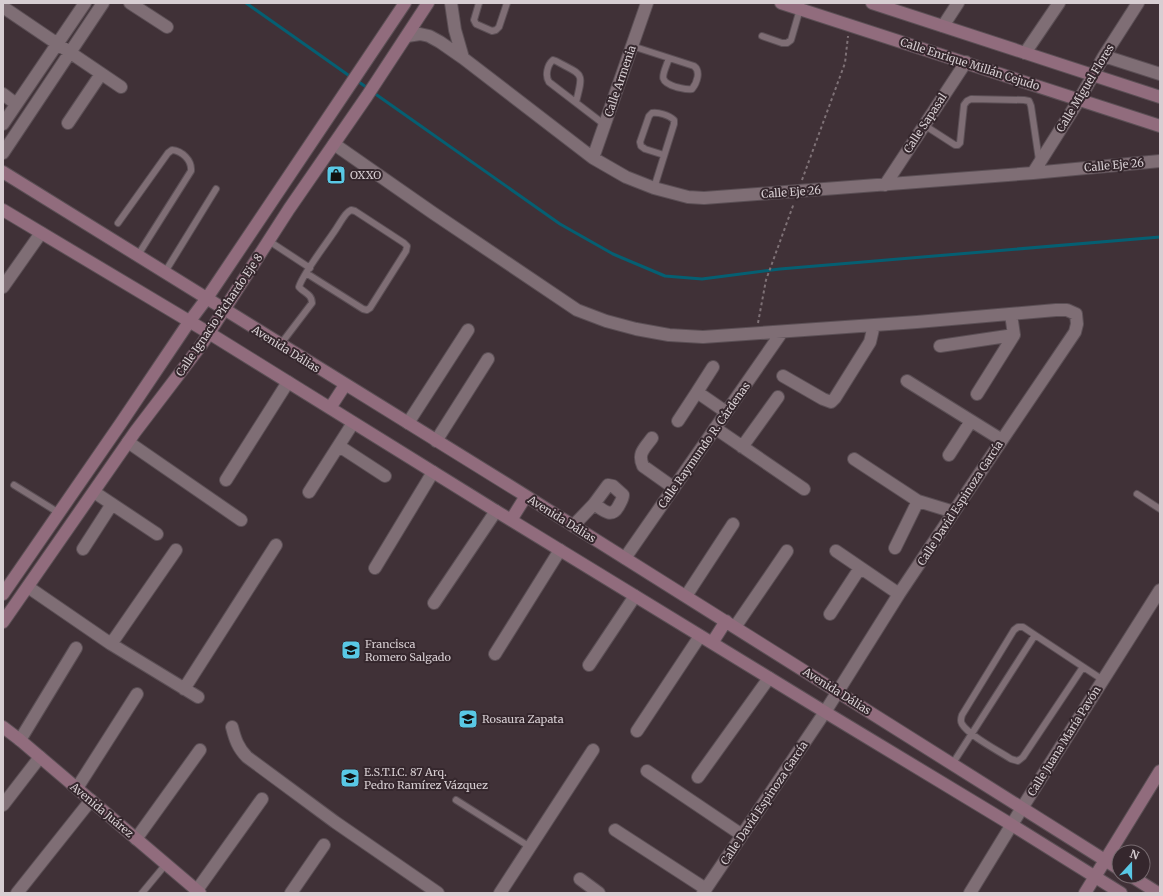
<svg xmlns="http://www.w3.org/2000/svg" width="1163" height="896" viewBox="0 0 1163 896" font-family="Merriweather,serif">
<rect width="100%" height="100%" fill="#403137"/>
<g fill="none" stroke-linecap="round" stroke-linejoin="round">
<!-- stream -->
<path stroke="#055f72" stroke-width="3" d="M246,3L351,77
M356,80L369,89
M374,93L560,224L613,254L665,276L702,279L780,269L1160,237"/>
<defs>
<path id="lane" d="M479,3L474,20L476,24L492,31L496,30L499,27L507,3
M762,36L782,43H787L791,40L800,9
M632,46L694,66C701,71 697,83 692,89C686,90 682,88 676,87C656,81 664,74 669,58
M576,102C584,71 583,76 556,61L553,60C547,65 545,76 549,82L605,125
M924,125L955,145H958L960,143L964,105L967,101L971,99L1024,100L1029,101L1031,106L1039,160
M654,188L674,124V120C669,115 658,112 652,113L649,116L640,142L641,146L645,149L664,155
M118,223L168,153L172,150C182,151 192,160 191,171L138,255
M269,241L310,268
M165,272L216,189
M280,345L312,303C312,294 304,293 299,287C302,275 326,244 334,232C338,226 342,219 346,214C348,212 349,211 351,210L355,211L404,243L407,246L406,251L370,308L367,310L363,309L306,273
M14,485L59,513
M1137,494L1160,509
M1035,635L1023,627H1018L1014,630L962,715C961,718 960,721 962,724C969,736 999,751 1011,759L1018,761L1023,757L1083,667
M953,763L1035,635L1103,680
M456,800L530,847
M142,893L166,864"/>
<path id="street" d="M130,3L167,27
M451,3L455,30L463,58
M3,7L121,87
M943,26L958,3
M407,36L420,34L429,36L440,42L463,58L593,158L626,177L654,188L688,197L704,198L798,191L1033,173L1160,161
M1025,53L1059,3
M1104,56L1160,74
M3,94L16,104
M68,123L101,74
M3,124L85,3
M334,144L433,213L577,310L606,321L636,329L669,335L703,337L917,322L1056,310H1067L1076,314L1077,324L1075,332L1002,440L899,594L825,712L703,893
M3,153L103,3
M593,158L647,3
M1033,173L1079,100L1104,56L1138,3
M885,185L966,62
M3,287L41,233
M940,346L1014,335
M713,367L697,392L726,412
M783,376L823,399L831,402L835,398L870,342L874,325
M907,381L1002,440
M977,394L1014,335L1011,314
M678,421L697,392
M408,423L468,330
M715,428L804,489
M652,438C645,448 637,453 643,466L674,488
M436,441L488,359
M128,442L241,520
M339,446L385,476
M742,447L778,397
M949,455L971,421
M854,459L918,501L954,512
M226,480L288,382
M94,492L157,534
M309,492L353,423
M573,526L594,504L608,485L613,486L623,495C623,499 620,503 618,507C611,519 602,509 594,504
M895,548L918,501
M83,549L112,504
M836,551L899,594
M625,558L782,332
M375,568L433,472
M28,587L111,644L198,697
M686,596L733,524
M434,603L496,511
M830,614L860,568
M735,627L787,551
M111,644L176,550
M495,654L560,550
M589,665L635,596
M184,689L276,545
M232,727C235,739 238,748 247,757L335,822L438,893
M637,731L700,636
M20,740L76,648
M647,771L742,835
M698,777L769,678
M77,788L137,694
M3,805L40,757
M615,830L706,889
M136,839L200,750
M580,879L599,893
M197,890L262,799
M17,893L91,800
M291,893L324,845
M500,893L593,750
M970,893L1022,808L1160,590"/>
<path id="secondary" d="M781,3L1160,126
M872,3L1160,97
M3,172L526,496L1119,869
M3,210L209,333L496,511L825,712L1012,825L1121,893
M330,408L345,385
M511,520L526,496
M3,594L121,423L189,322L207,298L405,3
M3,622L135,432L202,344L289,209L367,96L428,3
M712,643L726,621
M3,727L20,740L200,893
M1131,876L1158,893
M1085,893L1160,771"/>
</defs>
<!-- lane casing -->
<use href="#lane" stroke="#5b4f55" stroke-width="8"/>
<!-- street casing -->
<use href="#street" stroke="#5b4f55" stroke-width="14"/>
<!-- secondary casing -->
<use href="#secondary" stroke="#5b4f55" stroke-width="14"/>
<!-- path -->
<path stroke="#7e7176" stroke-width="2" stroke-dasharray="3 3" stroke-linecap="butt" d="M802,180L845,63L848,36
M758,323L766,280L794,203"/>
<!-- lane -->
<use href="#lane" stroke="#7f6e75" stroke-width="6"/>
<!-- street -->
<use href="#street" stroke="#7f6e75" stroke-width="12"/>
<!-- secondary -->
<use href="#secondary" stroke="#916c7d" stroke-width="12"/>
</g>
<!-- icons -->
<defs>
<symbol id="shop-square" viewBox="-11 -11 22 22"><rect x="-9" y="-9" width="18" height="18" rx="4" fill="#59c8e5" stroke="#35272d"/><path d="M-5-2.5h2.3a2.7 3.5 0 0 1 5.4 0H5L5.5 6h-11ZM-1.5-2.5h3a1.5 2.3 0 0 0-3 0Z" fill="#111"/></symbol>
<symbol id="school-square" viewBox="-11 -11 22 22"><rect x="-9" y="-9" width="18" height="18" rx="4" fill="#59c8e5" stroke="#35272d"/><path d="M0-5L7-2L0 1L-7-2ZM-4 1L0 2.5L4 1V4Q0 6-4 4Z" fill="#111"/></symbol>
</defs>
<g fill-rule="evenodd">
<use href="#shop-square" x="325" y="164" width="22" height="22"/>
<use href="#school-square" x="340" y="639" width="22" height="22"/>
<use href="#school-square" x="457" y="708" width="22" height="22"/>
<use href="#school-square" x="339" y="767" width="22" height="22"/>
</g>
<g text-anchor="middle" stroke-width="4" stroke-linejoin="round" paint-order="stroke">
<!-- street labels -->
<g font-size="11" fill="#d7ced2" stroke="#35272d">
<text transform="translate(970 64) rotate(18)" y="4">Calle Enrique Millán Cejudo</text>
<text transform="translate(620 81) rotate(-71)" y="4">Calle Armenia</text>
<text transform="translate(1085 88) rotate(-59)" y="4">Calle Miguel Flores</text>
<text transform="translate(925 123) rotate(-57)" y="4">Calle Sapasal</text>
<text transform="translate(1114 165) rotate(-5)" y="4">Calle Eje 26</text>
<text transform="translate(791 192) rotate(-4)" y="4">Calle Eje 26</text>
<text transform="translate(219 315) rotate(-56)" y="4">Calle Ignacio Pichardo Eje 8</text>
<text transform="translate(286 349) rotate(32)" y="4">Avenida Dálias</text>
<text transform="translate(704 445) rotate(-55)" y="4">Calle Raymundo R. Cárdenas</text>
<text transform="translate(960 503) rotate(-57)" y="4">Calle David Espinoza García</text>
<text transform="translate(562 519) rotate(32)" y="4">Avenida Dálias</text>
<text transform="translate(837 691) rotate(32)" y="4">Avenida Dálias</text>
<text transform="translate(1064 741) rotate(-58)" y="4">Calle Juana María Pavón</text>
<text transform="translate(764 803) rotate(-56)" y="4">Calle David Espinoza García</text>
<text transform="translate(102 810) rotate(40)" y="4">Avenida Juárez</text>
</g>
<!-- poi labels -->
<g font-size="11" fill="#d7ced2" stroke="#35272d" text-anchor="start">
<text x="350" y="179">OXXO</text>
<text x="365" y="648">Francisca<tspan x="365" dy="13">Romero Salgado</tspan></text>
<text x="482" y="723">Rosaura Zapata</text>
<text x="364" y="776">E.S.T.I.C. 87 Arq.<tspan x="364" dy="13">Pedro Ramírez Vázquez</tspan></text>
</g>
</g>
<!-- border -->
<rect width="1163" height="896" fill="none" stroke="#d7ced2" stroke-width="8"/>
<!-- north arrow -->
<g transform="translate(1131 864) rotate(21)"><circle r="19" fill="#35272d" stroke="#766a6f"/>
<path d="M0-3L7 15L0 10L-7 15Z" fill="#59c8e5"/>
<text y="-6" font-size="11" font-weight="bold" text-anchor="middle" fill="#d7ced2">N</text>
</g>
</svg>
